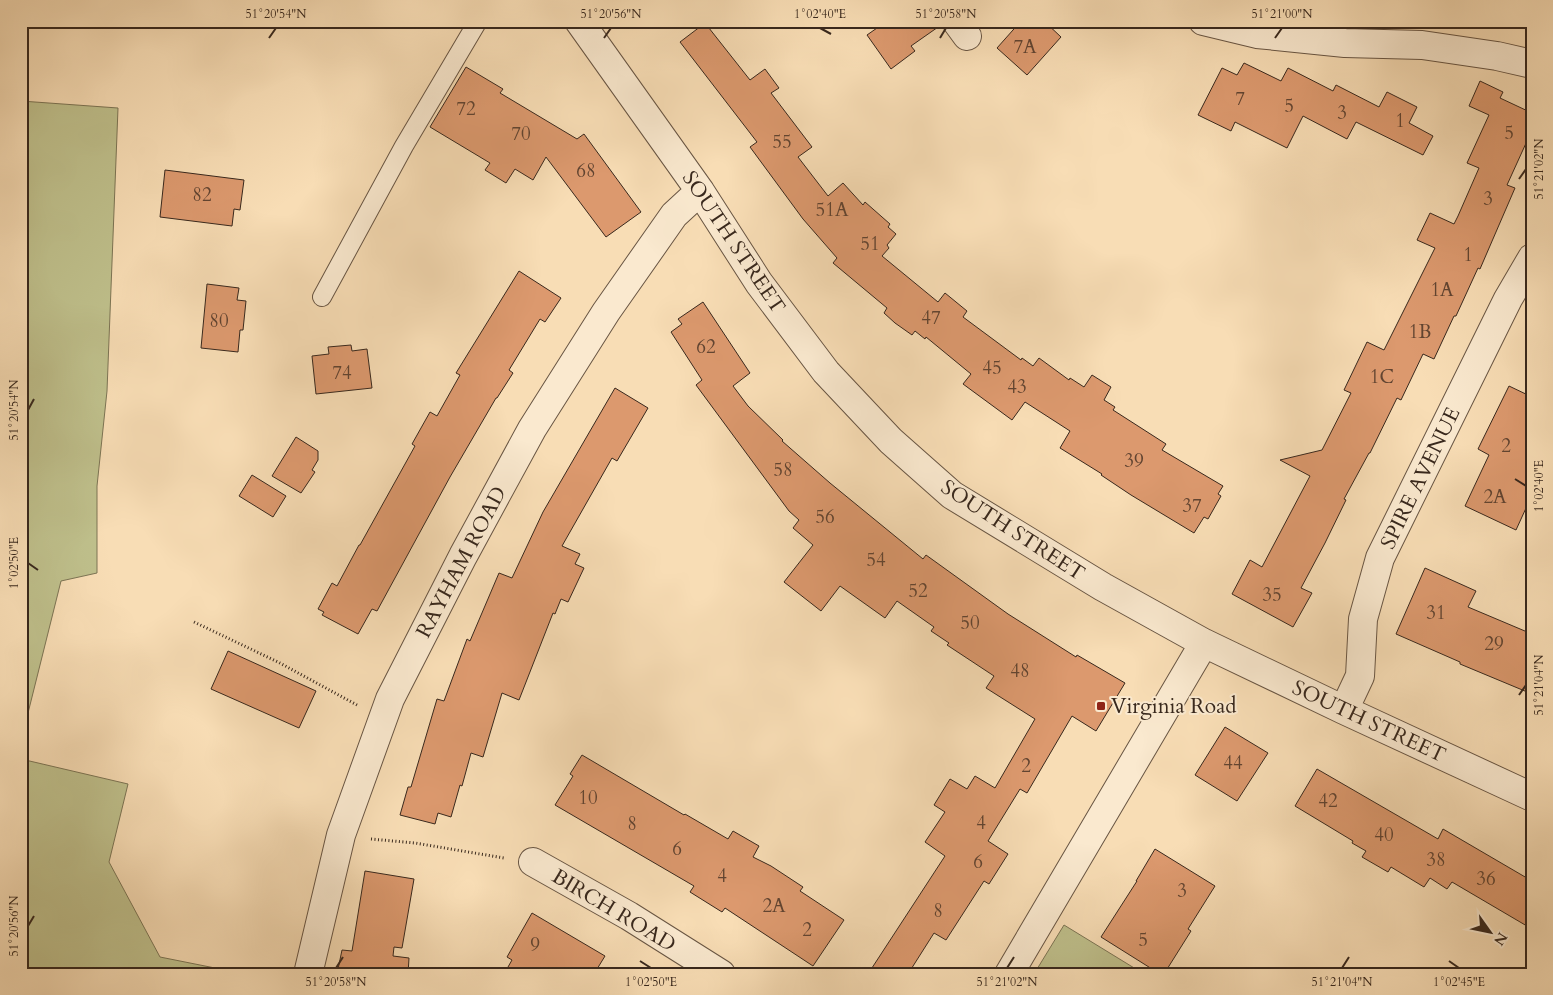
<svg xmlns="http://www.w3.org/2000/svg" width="1553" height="995" viewBox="0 0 1553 995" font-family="Cardo,serif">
<rect width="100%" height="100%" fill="#f8ddb5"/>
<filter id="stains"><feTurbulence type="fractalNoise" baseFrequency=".004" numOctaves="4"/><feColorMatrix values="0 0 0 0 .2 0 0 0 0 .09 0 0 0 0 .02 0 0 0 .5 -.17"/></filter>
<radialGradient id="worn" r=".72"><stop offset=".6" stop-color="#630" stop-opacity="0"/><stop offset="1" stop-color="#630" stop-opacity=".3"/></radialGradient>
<!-- green -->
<path fill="#bfc08c" stroke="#7c7454" d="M21,101L118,108L107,391L97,486V573L61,581L21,741Z
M21,759L128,784L109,862L160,957L245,974H21Z
M1064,925L1144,974H1034Z"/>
<!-- building -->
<path fill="#dc996e" stroke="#38281d" d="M887,21H941V25L911,46L915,51L891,69L867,35Z
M1021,21H1044L1061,37L1027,75L997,48Z
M705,23L750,80L765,69L779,88L771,93L812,147L798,157L828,196L843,183L863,205L865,202L890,224L888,227L896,234L887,245L889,248L882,256L938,302L945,293L967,311L963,317L1021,360L1022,358L1033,366L1039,358L1069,380L1070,378L1084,387L1092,375L1111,387L1104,400L1115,407L1113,410L1166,444L1162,450L1223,486L1218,494L1221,496L1208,519L1204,517L1194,533L1131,495L1101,475L1102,474L1060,448L1070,431L1025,402L1012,420L963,384L971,374L926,337L925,339L915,331L912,335L895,323L884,313L887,308L833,263L837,258L803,219L750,147L757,142L680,42Z
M1244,63L1281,81L1288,68L1333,91L1336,85L1379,107L1387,92L1417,107L1409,123L1433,136L1423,155L1356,122L1347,139L1303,116L1287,148L1235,122L1231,131L1198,115L1222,68L1237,75Z
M466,67L503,89L500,93L577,139L584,134L641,212L606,237L546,157L533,180L515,169L506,183L485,170L490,163L430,127Z
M1480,81L1503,92L1500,98L1532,113V130L1507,185L1515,188L1480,269L1478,268L1456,316H1454L1434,359L1423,354L1401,400L1397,398L1370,453H1369L1344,499L1346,500L1325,543L1301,588L1312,593L1293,627L1232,594L1250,560L1262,567L1310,476L1280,460L1322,450L1351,393L1344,390L1367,342L1384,350L1435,248L1417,240L1430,213L1454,224L1458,216L1479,168L1467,163L1489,115L1469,106Z
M165,170L244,180L240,210L234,209L232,226L160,217Z
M519,271L561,298L545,322L540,319L509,370L513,373L497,398H496L450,477L377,611L372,609L358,634L322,615L324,612L318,609L332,583L337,586L359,545H360L415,446L412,444L430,412L437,416L460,375L456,373Z
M207,284L239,288L237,300L246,301L243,330H240L238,352L201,348Z
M703,302L750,373L733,386L748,406L783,440L782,441L830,483L923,559L926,555L1008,614L1076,657L1077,655L1125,683L1096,731L1072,716L1027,793L1020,789L988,841L1008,854L989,884L984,881L946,940L934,933L908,974H868L945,856L925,842L945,812L934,805L950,779L967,789L975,776L995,788L1035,719L986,688L994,676L947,645L949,643L931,631L934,627L897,601L885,618L840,586L821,611L784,582L813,545L793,528L799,520L789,511L696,385L702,380L671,332L682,324L678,319Z
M351,345L352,351L367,349L372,388L316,394L312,356L329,354L328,347Z
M1509,386L1532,397V495L1516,530L1465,506L1489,455L1478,449Z
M615,388L648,408L617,461L612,458L562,546L580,554L575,564L584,568L568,602L561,599L555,614L553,613L519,700L502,693L483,757L471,753L462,786L460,785L451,817L438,813L435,824L400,815L408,787H411L437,699L444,701L467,639L470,641L499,573L512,578L543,512Z
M296,437L318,451V460L312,470L315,472L301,493L272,476Z
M252,475L286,496L273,517L239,496Z
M1425,568L1476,591L1468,607L1532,634V694L1460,664V662L1396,634Z
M228,651L316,691L299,728L211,689Z
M1225,727L1268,753L1237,801L1195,775Z
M582,755L684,815L685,814L728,839L733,831L759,846L753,857L771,866L803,887L800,891L844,920L813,966L725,908L722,912L690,892L694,886L555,805L573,776L570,774Z
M1317,769L1438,839L1443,829L1532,881V929L1452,882L1447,889L1430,878L1424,887L1391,867L1388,872L1362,857L1366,851L1352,843L1353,841L1295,806Z
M1155,849L1215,886L1188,929L1191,931L1164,974H1160L1101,937L1137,881H1136Z
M365,871L414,879L402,948L394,947L393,956L409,958L408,974H337L342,950L352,951Z
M532,913L605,956L594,974H504L512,960L507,957Z"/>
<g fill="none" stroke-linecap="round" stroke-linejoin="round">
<defs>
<path id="service" d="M322,297L404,146L478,21"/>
<path id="minor" d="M579,21L700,191L759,283L826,372L891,441L952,495L1103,587L1204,643L1344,710L1532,797
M956,21L967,36
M1203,21L1257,34L1345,43L1422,45L1497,56L1532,64
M1344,710L1360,676L1363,619L1380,558L1508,299L1532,258
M533,862L629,916L721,974
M308,974L341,835L390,699L463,556L532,429L606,312L674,215L700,191
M1009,974L1204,643"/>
</defs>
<!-- service casing -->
<use href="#service" stroke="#685543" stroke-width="20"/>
<!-- minor casing -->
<use href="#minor" stroke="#685543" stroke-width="30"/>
<!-- path -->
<path stroke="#38281d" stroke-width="3" stroke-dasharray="1 2.5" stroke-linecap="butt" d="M194,622L278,662L357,705
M371,839L415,843L504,858"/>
<!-- service -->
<use href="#service" stroke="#fae9cf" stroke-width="18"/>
<!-- minor -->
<use href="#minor" stroke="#fae9cf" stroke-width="28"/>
</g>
<!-- ticks -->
<path fill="none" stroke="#38281d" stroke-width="2" d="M820,28L831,34M269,38L276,28M604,38L611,28M940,38L946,28M1275,38L1282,28M1519,179L1526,169M28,410L34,399M1515,479L1526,486M28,563L38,570M1519,695L1526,685M28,926L34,916M640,961L651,968M1449,961L1459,968M336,968L343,957M1007,968L1014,957M1342,968L1349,957"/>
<!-- markers -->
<rect fill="#8f2418" stroke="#fae9cf" stroke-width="2" x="1096" y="701" width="10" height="10" rx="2.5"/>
<g text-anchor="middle" stroke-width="4" stroke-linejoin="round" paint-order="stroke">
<!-- number labels -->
<g font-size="19" fill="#614431">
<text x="1025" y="53">7A</text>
<text x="1240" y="105">7</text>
<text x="1289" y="112">5</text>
<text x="466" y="115">72</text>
<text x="1342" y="119">3</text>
<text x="1400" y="127">1</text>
<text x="1509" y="139">5</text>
<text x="521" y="140">70</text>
<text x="782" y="148">55</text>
<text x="586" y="177">68</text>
<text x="202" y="201">82</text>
<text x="1488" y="205">3</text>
<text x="832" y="216">51A</text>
<text x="870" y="250">51</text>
<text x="1468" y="261">1</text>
<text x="1442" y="296">1A</text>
<text x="931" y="324">47</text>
<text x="219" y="327">80</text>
<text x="1420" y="338">1B</text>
<text x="706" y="353">62</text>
<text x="992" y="374">45</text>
<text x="342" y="379">74</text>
<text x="1382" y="383">1C</text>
<text x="1017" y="393">43</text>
<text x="1506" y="452">2</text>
<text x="1134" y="467">39</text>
<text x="783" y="476">58</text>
<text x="1495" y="503">2A</text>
<text x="1192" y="512">37</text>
<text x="825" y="523">56</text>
<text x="876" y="566">54</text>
<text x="918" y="597">52</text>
<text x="1272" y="601">35</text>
<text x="1436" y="619">31</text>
<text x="970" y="629">50</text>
<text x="1494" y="650">29</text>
<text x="1020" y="677">48</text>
<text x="1233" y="769">44</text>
<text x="1026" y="772">2</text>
<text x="588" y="804">10</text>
<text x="1328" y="807">42</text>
<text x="981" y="829">4</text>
<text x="632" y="830">8</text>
<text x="1384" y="841">40</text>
<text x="677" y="855">6</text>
<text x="1436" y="866">38</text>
<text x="978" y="868">6</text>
<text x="722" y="882">4</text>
<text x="1486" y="885">36</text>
<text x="1182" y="897">3</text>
<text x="774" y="912">2A</text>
<text x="938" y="917">8</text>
<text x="807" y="936">2</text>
<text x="1143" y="946">5</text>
<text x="535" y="951">9</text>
</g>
<!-- street labels -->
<g font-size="21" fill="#38281d" stroke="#fae9cf">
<text transform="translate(734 242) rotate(56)" y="7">SOUTH STREET</text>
<text transform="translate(1420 478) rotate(-64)" y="7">SPIRE AVENUE</text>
<text transform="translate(1013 530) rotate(33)" y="7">SOUTH STREET</text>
<text transform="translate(461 562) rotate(-62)" y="7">RAYHAM ROAD</text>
<text transform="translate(1369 721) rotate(25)" y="7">SOUTH STREET</text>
<text transform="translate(614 910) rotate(31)" y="7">BIRCH ROAD</text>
</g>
<!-- poi labels -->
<g font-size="21" fill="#38281d" stroke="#fae9cf" text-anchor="start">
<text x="1111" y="713">Virginia Road</text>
</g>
</g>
<!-- margin -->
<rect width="1553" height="995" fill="none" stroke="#f8ddb5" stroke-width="55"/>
<!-- north arrow -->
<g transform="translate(1490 932) rotate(123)" stroke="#fae9cf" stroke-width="4" paint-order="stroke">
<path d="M0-4L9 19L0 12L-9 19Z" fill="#38281d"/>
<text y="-8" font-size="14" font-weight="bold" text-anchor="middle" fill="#38281d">N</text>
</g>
<rect x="28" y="28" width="1498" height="940" fill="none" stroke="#38281d" stroke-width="2"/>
<g font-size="12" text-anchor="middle" fill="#38281d">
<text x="276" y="18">51°20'54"N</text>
<text x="611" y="18">51°20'56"N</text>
<text x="820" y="18">1°02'40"E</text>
<text x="946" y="18">51°20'58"N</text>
<text x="1282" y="18">51°21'00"N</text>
<text transform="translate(1539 169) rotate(-90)" y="4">51°21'02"N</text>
<text transform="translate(14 410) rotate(-90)" y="4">51°20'54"N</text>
<text transform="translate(1539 486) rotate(-90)" y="4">1°02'40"E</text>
<text transform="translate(14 563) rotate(-90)" y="4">1°02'50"E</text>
<text transform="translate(1539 685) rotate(-90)" y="4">51°21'04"N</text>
<text transform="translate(14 926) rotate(-90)" y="4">51°20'56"N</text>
<text x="336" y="986">51°20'58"N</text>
<text x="651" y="986">1°02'50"E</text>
<text x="1007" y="986">51°21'02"N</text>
<text x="1342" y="986">51°21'04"N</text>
<text x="1459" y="986">1°02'45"E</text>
</g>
<rect width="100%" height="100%" filter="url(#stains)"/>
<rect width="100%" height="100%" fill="url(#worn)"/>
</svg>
